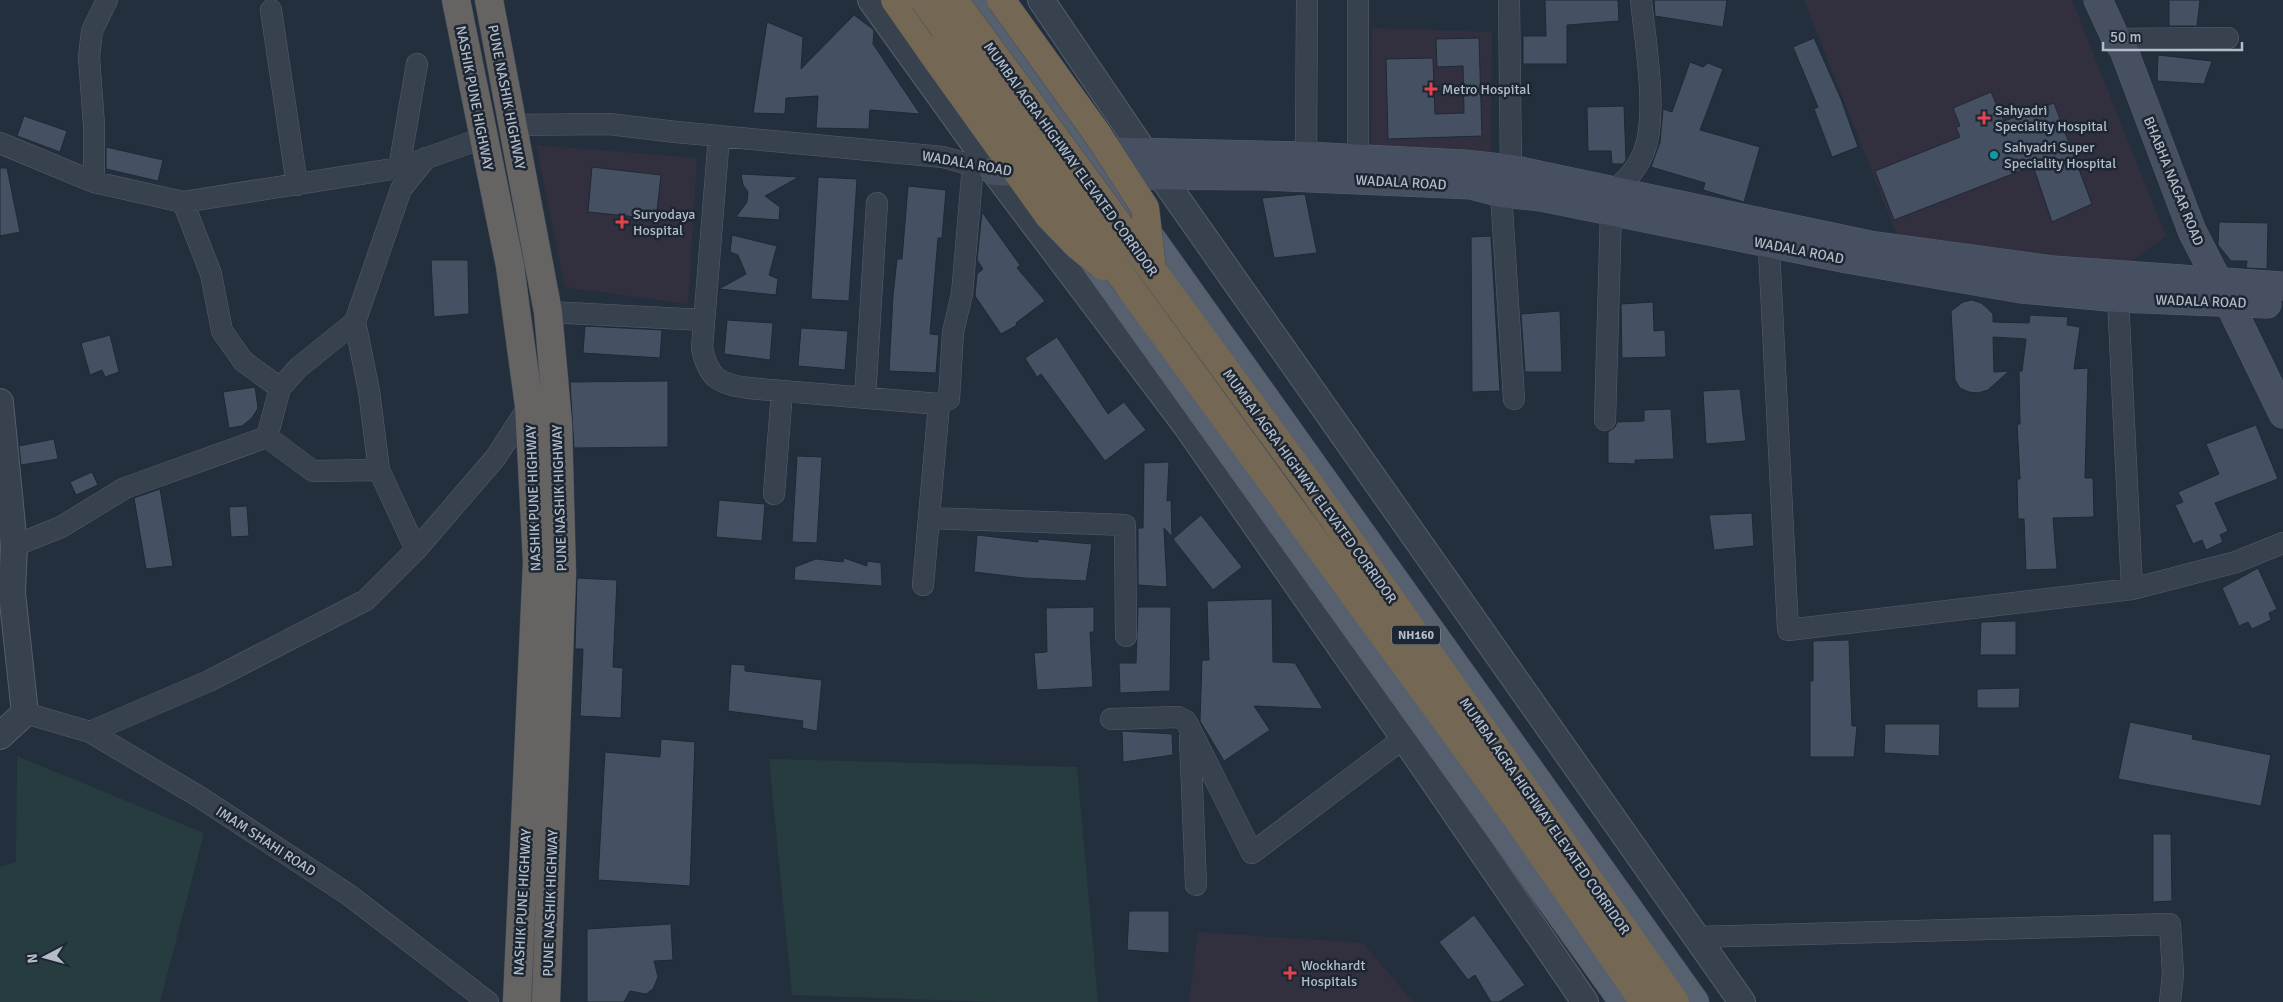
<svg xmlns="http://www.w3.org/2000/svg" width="2283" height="1002" viewBox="0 0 2283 1002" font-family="Signika,sans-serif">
<rect width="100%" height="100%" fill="#242f3e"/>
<!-- medical -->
<path fill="#32303f" d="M1804,0H2072L2166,236L2128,265L1898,238Z
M1372,28L1492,32L1491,152L1371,145Z
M536,145L697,158L688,304L565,287Z
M1198,932L1363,943L1413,1002H1189Z"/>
<!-- green -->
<path fill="#263c3f" d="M17,756L204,833L160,1002H0V867L16,862Z
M769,759L1077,767L1098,1002H997L792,995Z"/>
<!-- building -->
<path fill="#455162" stroke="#1f2835" d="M1545,0H1618L1619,21L1567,25V64H1523V36H1546Z
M1654,0H1727L1723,27L1655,16Z
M2169,0H2200L2197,26H2169Z
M854,15L874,30L873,44L920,114L870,110L869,129L816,128L818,96L786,98L785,114L753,113L767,22L803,37L801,69Z
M1479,38L1482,136L1388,139L1386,59L1433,58L1435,114L1464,113L1463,66L1437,67L1436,39Z
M1814,38L1841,99L1858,147L1832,157L1814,109L1818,107L1793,47Z
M2158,55L2212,61L2204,84L2157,81Z
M1690,62L1703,67L1708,63L1723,69L1700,130L1760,147L1744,202L1703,190L1705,183L1651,167L1660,142L1663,109L1672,112Z
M1991,92L2004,121L2054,103L2092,204L2052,222L2033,166L1894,220L1875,171L1960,137L1956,127L1960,126L1953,108Z
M1624,106L1626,160L1623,164H1612L1611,151H1588L1587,107Z
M24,116L67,131L60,152L17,136Z
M106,147L163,160L158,181L106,169Z
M592,167L661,175L656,219L588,212Z
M0,168H7L20,232L0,236Z
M741,174L799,177L765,196L780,207L779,220L736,217L747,202L748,192L743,185Z
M818,177L857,179L849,301L811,299Z
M908,186L946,190L942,238H938L930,334L939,335L936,373L889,371L893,296L897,259H902Z
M1305,194L1317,253L1274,258L1262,198Z
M982,212L1020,265L1017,268L1045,301L1016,323L1017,325L1001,334L975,296L977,274L983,269L977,260Z
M2219,222L2268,223L2267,269L2246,268L2247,261H2231L2218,245Z
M732,235L777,246L769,275L778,279L776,295L719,289L746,274L738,255L730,252Z
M1491,236L1500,391L1472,392L1471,237Z
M431,260H468L469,314L434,317Z
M1972,300L1981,303L1987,308L1993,314V322L2029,323L2030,315L2068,317L2067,325L2080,327L2074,369L2088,368L2085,478H2093L2094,517L2053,518L2057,569L2026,570L2024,519H2018L2017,479H2020L2017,424H2020L2019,371H2022L2026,339L1993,337L1994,372L2009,371L1988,390L1978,393L1969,392L1960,388L1955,380L1951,311L1963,302Z
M1653,302L1654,331L1665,330L1666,357L1622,358L1621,304Z
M1560,311L1562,372H1525L1521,314Z
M727,320L773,323L770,360L724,354Z
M585,326L662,330L660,358L583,353Z
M801,328L848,331L845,370L798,366Z
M110,335L119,372L105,377L102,370L90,375L81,343Z
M1057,337L1108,414L1124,402L1146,430L1105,461L1041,374L1037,377L1025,358Z
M668,381V447L574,448L570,382Z
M255,387L258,408L252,418L242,426L229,428L223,392Z
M1740,389L1746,441L1706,444L1703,391Z
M1671,409L1674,459L1635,460V464L1608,463V432L1615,427L1617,422L1644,421V410Z
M2256,425L2278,479L2215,503L2228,531L2220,535L2223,542L2206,550L2202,540L2193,544L2175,505L2183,502L2178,492L2219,474L2206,444Z
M54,439L58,459L21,465L19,446Z
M797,456L822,457L817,543L792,542Z
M1169,462L1167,501L1171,500L1172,537L1164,528L1167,587L1138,585V528H1143L1144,463Z
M92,472L98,485L76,495L70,482Z
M160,489L173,566L146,569L134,498Z
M719,500L765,504L762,541L716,537Z
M247,506L249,536L231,537L229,507Z
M1752,513L1754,546L1714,550L1709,515Z
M1201,515L1242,567L1213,590L1173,539Z
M977,535L1038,542V539L1092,544L1086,581L1024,578L974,572Z
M844,558L867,566V561L881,563L882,586L794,580L795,567L816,559L843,562Z
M2258,568L2277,609L2269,613L2271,620L2252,629L2248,622L2239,626L2222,588Z
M577,578L617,580L613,667L623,668L621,718L580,716L583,649H575Z
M1272,599L1273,662L1295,663L1323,709L1254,706L1270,730L1224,761L1200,721L1202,660H1209L1207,601Z
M1094,607V632H1090L1093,687L1037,690L1034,653L1047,652L1046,608Z
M1138,607H1171L1170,691L1120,693L1119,663H1136Z
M2016,621V655H1980L1981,622Z
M1849,640L1852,726H1857L1854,757H1810V681H1813V641Z
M731,664L745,665V671L822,680L817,731L802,728L803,721L728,711Z
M2020,688L2019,708H1977V689Z
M2130,722L2193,735L2192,739L2271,755L2261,806L2118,779Z
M1885,724H1940L1939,756L1884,753Z
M1122,731L1172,734L1173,755L1123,762Z
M661,739L695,742L690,886L598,880L605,752L660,757Z
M2153,834H2171L2172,901L2153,902Z
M1129,911H1169V953L1127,950Z
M1474,915L1525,985L1499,1002H1491L1475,975L1468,980L1439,942Z
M671,924L673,960L654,961L658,977L653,989L646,994L630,991L624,1002H587V929Z"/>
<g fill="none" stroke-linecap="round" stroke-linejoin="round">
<defs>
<path id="minor" d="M1509,0L1511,169
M271,10L297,185
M2116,39L2228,38
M512,125L609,124L676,132L943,157L986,169
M719,136L702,348C708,378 719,384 748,388L939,404L949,399L953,332L962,294L973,165
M0,143L94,182L183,202L399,168L483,138
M1306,156L1307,0
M1358,159V0
M399,168L417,64
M94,182V125L89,57L92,31L107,0
M1615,190C1627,179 1637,169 1643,154C1659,117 1645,41 1641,0
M1501,193L1514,399
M183,202L211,274L222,331L243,361L280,388
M1768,229L1788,630L2132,589L2236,562L2283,543
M2118,298L2132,589
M548,312L704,320
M355,322L369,391L379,470L416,550
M865,398L877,203
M1605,420L1611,212
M267,437L313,471L379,470
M774,494L782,391
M929,518L1125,525L1126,636
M14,546L61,527L125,488L267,437L280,388L298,368L355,322L401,189L426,158
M923,585L939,404
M25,713L90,732L198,796L349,895L488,1002
M1111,719L1178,717L1186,721L1252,853L1404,738
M90,732L209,681L366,600L416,550L496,457L529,406
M1190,738L1196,885
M1697,937L2170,924L2173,974L2170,1002"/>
<path id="tertiary" d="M871,0L994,171L1185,424L1404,738L1585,1002
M1041,0L1145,153L1742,1002
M0,402L14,546L12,593L25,713L0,736"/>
<path id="secondary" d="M2098,0L2116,39L2123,48L2192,231L2229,303L2283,414
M1088,151L1306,156L1464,164L1511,169L1870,245L2053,270L2283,286
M994,171L1037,173
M1103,175L1265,176L1471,185L1501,193L1541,197L1847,259L2021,289L2118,298L2267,304"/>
<path id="primary" d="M982,0L1695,1002
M1089,254L1623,1002"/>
<path id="trunk" d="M456,0L510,266L529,406L537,562L517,1002
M489,0L548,312L558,424L562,574L546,1002"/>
<path id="motorway" d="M895,0L930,50
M1153,271L1307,481L1675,1002
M1131,289L1519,821L1644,1002"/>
</defs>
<!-- minor casing -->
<use href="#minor" stroke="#565f6c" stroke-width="22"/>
<!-- tertiary casing -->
<use href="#tertiary" stroke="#565f6c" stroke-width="28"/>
<!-- secondary casing -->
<use href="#secondary" stroke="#565f6c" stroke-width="29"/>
<!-- primary casing -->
<use href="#primary" stroke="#414a57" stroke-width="29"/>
<!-- trunk casing -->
<use href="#trunk" stroke="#434c59" stroke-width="29"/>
<!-- motorway casing -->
<use href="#motorway" stroke="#434c59" stroke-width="29"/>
<!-- minor -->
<use href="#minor" stroke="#38414e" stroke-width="21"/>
<!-- tertiary -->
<use href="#tertiary" stroke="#38414e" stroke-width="26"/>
<!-- secondary -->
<use href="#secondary" stroke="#465061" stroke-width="28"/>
<!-- primary -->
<use href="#primary" stroke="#56606e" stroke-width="28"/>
<!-- trunk -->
<use href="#trunk" stroke="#656462" stroke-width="28"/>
<!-- motorway -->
<use href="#motorway" stroke="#746855" stroke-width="28"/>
<defs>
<path id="motorway-bridge" d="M924,0L1131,289
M954,0L1153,271
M1001,0L1098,135L1145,208L1152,268
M930,50L1049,216L1077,245L1103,266"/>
</defs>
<!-- motorway-bridge casing -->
<use href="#motorway-bridge" stroke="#434c59" stroke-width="29" stroke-linecap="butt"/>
<!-- motorway-bridge -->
<use href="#motorway-bridge" stroke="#746855" stroke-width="28"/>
</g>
<!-- markers -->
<g fill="#e0444e" stroke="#1d2633" stroke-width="2">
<path d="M1428.5 81.5h5v5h5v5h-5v5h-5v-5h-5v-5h5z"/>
<path d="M1981.5 110.5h5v5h5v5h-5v5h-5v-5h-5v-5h5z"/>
<path d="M619.5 214.5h5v5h5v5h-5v5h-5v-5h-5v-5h5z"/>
<path d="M1287.5 965.5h5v5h5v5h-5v5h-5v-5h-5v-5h5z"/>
</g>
<circle fill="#0f9aa8" stroke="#1d2633" stroke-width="2" cx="1994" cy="155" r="5"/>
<g text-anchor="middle" stroke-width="5" stroke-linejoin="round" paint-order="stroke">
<!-- shield labels -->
<rect fill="#1d2633" stroke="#878f9c" stroke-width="1" x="1392" y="625.5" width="48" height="19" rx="4"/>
<g font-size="12" font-weight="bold" fill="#b4bcc9">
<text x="1416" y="639">NH160</text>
</g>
<!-- poi labels -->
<g font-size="14" fill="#b4bcc9" stroke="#1d2633" text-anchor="start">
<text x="1442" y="94">Metro Hospital</text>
<text x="1995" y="115">Sahyadri<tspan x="1995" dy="16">Speciality Hospital</tspan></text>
<text x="2004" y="152">Sahyadri Super<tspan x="2004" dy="16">Speciality Hospital</tspan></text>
<text x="633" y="219">Suryodaya<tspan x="633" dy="16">Hospital</tspan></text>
<text x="1301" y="970">Wockhardt<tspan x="1301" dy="16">Hospitals</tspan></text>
</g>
<!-- street labels -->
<g font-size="14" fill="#b4bcc9" stroke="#1d2633">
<text transform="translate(507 97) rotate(79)" y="5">PUNE NASHIK HIGHWAY</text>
<text transform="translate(475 98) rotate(79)" y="5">NASHIK PUNE HIGHWAY</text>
<text transform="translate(1071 159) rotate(54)" y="5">MUMBAI AGRA HIGHWAY ELEVATED CORRIDOR</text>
<text transform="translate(967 163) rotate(10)" y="5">WADALA ROAD</text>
<text transform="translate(2174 181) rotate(68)" y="5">BHABHA NAGAR ROAD</text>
<text transform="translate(1401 182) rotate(3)" y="5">WADALA ROAD</text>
<text transform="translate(1799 250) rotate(11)" y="5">WADALA ROAD</text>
<text transform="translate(2201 301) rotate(2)" y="5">WADALA ROAD</text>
<text transform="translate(1310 486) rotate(54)" y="5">MUMBAI AGRA HIGHWAY ELEVATED CORRIDOR</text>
<text transform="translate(533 498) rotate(-92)" y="5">NASHIK PUNE HIGHWAY</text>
<text transform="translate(559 498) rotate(-92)" y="5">PUNE NASHIK HIGHWAY</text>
<text transform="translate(1545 816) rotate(55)" y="5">MUMBAI AGRA HIGHWAY ELEVATED CORRIDOR</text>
<text transform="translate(266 841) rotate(33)" y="5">IMAM SHAHI ROAD</text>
<text transform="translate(522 902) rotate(-87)" y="5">NASHIK PUNE HIGHWAY</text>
<text transform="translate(550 903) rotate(-88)" y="5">PUNE NASHIK HIGHWAY</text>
</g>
</g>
<!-- north arrow -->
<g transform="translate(45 957) rotate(264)" stroke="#1d2633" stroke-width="4" paint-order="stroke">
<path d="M0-4L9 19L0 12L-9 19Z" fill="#b4bcc9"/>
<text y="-8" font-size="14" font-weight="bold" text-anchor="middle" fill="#b4bcc9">N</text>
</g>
<!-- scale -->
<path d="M2103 42v8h139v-8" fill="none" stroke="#b4bcc9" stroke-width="2.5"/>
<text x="2110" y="42" font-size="15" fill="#b4bcc9" stroke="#1d2633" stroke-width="4" paint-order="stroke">50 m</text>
</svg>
